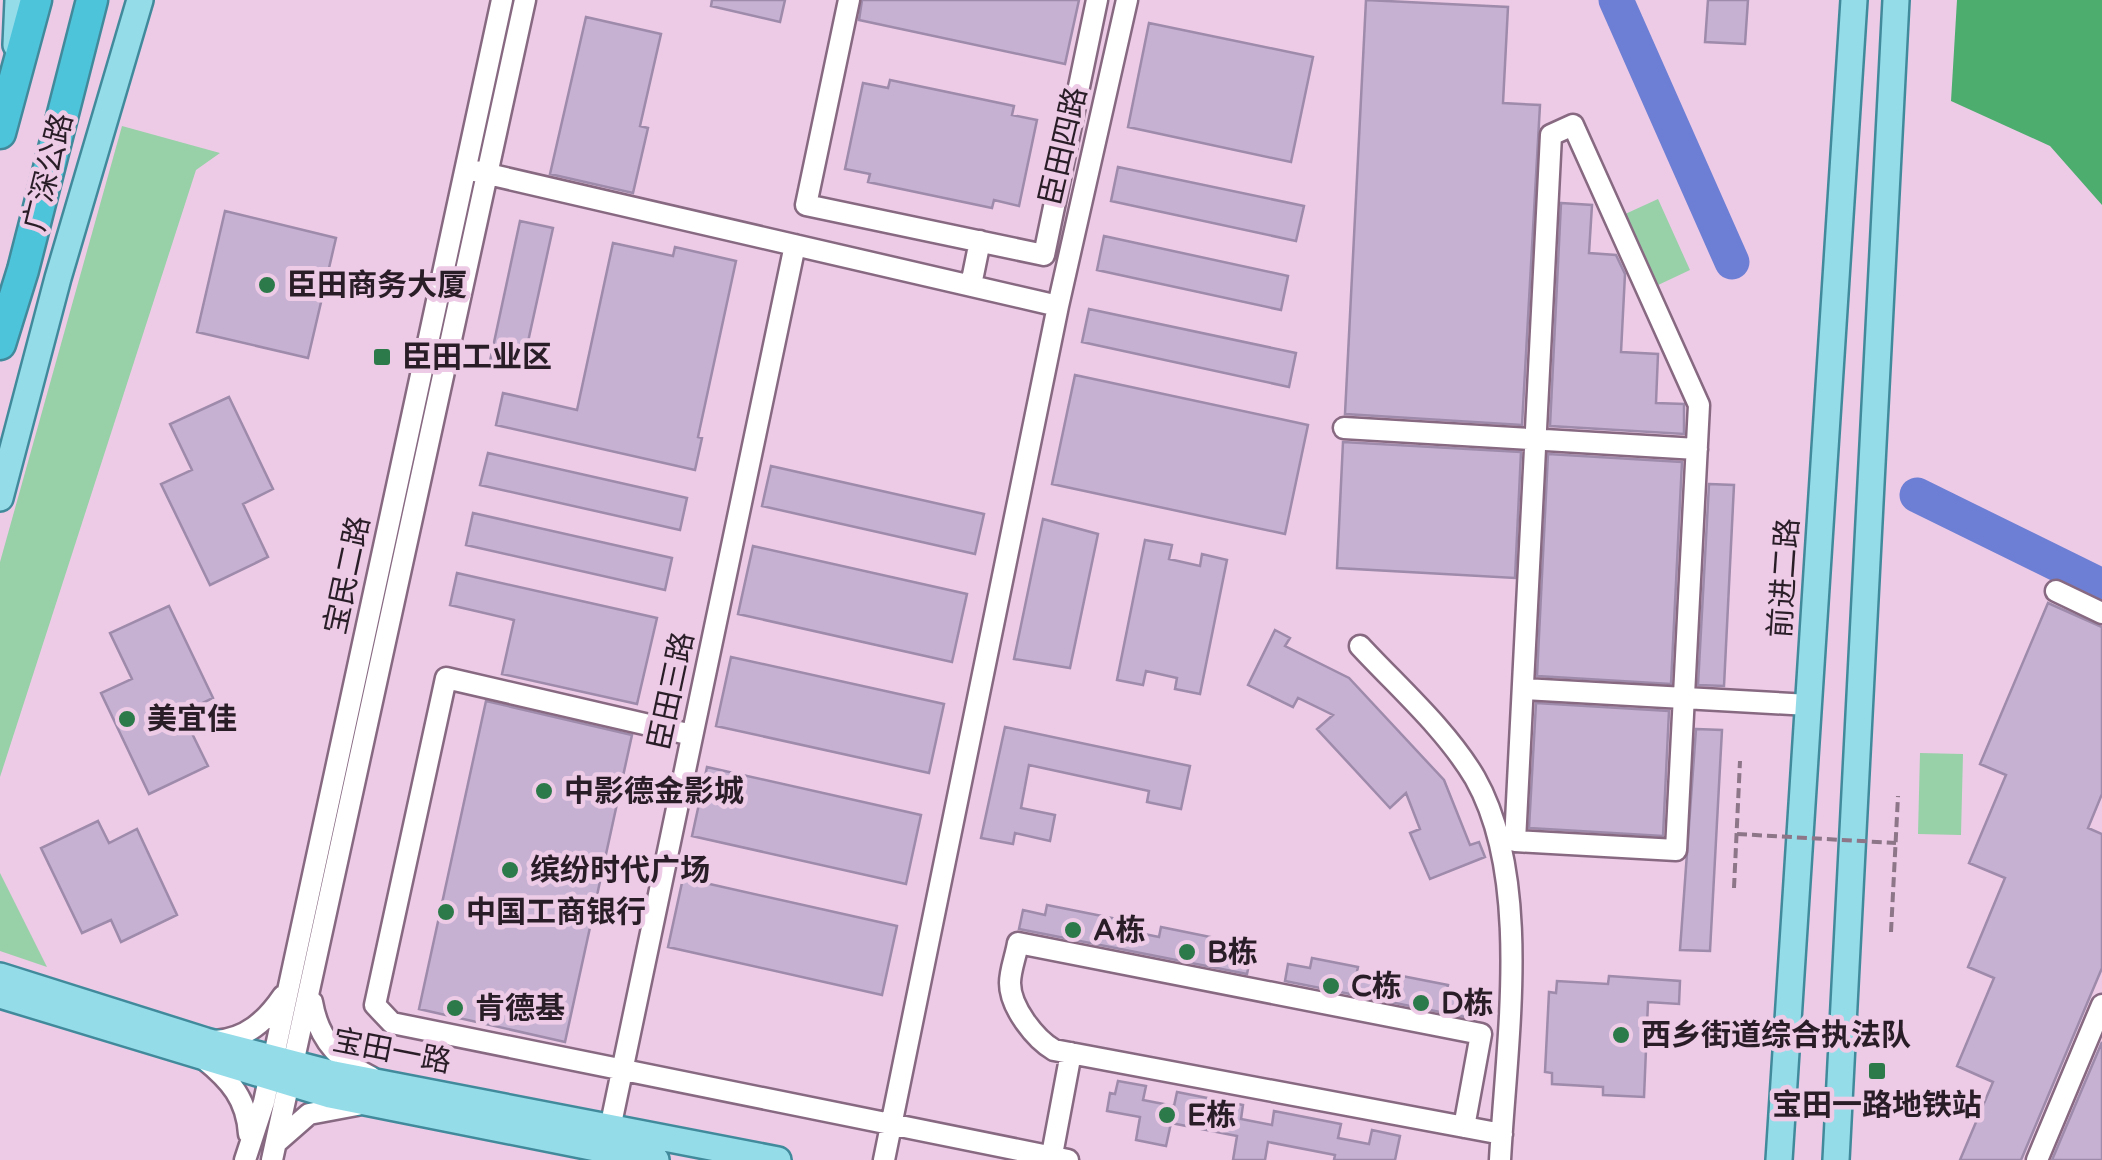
<svg xmlns="http://www.w3.org/2000/svg" width="2102" height="1160" viewBox="0 0 2102 1160" font-family="'Varela Round','Noto Sans SC',sans-serif">
<rect width="100%" height="100%" fill="#edcbe6"/>
<!-- green -->
<path fill="#98d0a8" d="M122,126L220,153L196,170L0,777V562Z
M1658,199L1690,270L1656,286L1623,215Z
M1920,753L1963,754L1961,835L1918,834Z
M0,873L47,967L0,951Z"/>
<!-- forest -->
<path fill="#4cad6f" d="M1957,0H2102V205L2050,146L1951,101Z"/>
<g fill="none" stroke-linecap="round" stroke-linejoin="round">
<!-- river -->
<path stroke="#6d7fd4" stroke-width="35" d="M1616,0L1732,262
M1917,495L2102,586"/>
</g>
<!-- building -->
<path fill="#c6b1d3" stroke="#9e8aaa" stroke-width="2.5" d="M712,0H785L780,22L711,6Z
M862,0H1079L1065,64L859,20Z
M1366,0L1508,7L1503,103L1540,105L1522,425L1345,414Z
M1708,0H1748L1745,44L1705,42Z
M586,17L661,34L640,126L648,128L633,193L550,174Z
M1149,23L1313,57L1291,162L1128,127Z
M890,80L1014,106L1012,115L1037,120L1019,206L994,200L992,208L868,182L870,174L845,169L863,83L888,88Z
M1118,167L1304,206L1296,241L1111,201Z
M1561,203L1592,205L1589,253L1616,255L1625,274L1621,352L1658,354L1656,403L1684,404V434L1550,426Z
M225,211L336,238L308,358L197,332Z
M520,221L553,228L522,369L490,361Z
M1104,236L1288,276L1281,310L1097,270Z
M613,243L673,256L675,247L736,261L698,437L702,438L695,470L496,425L503,393L577,410Z
M1089,309L1296,353L1289,387L1082,342Z
M1075,375L1308,425L1285,534L1052,484Z
M229,397L273,489L243,504L268,557L210,585L161,484L192,470L170,424Z
M1343,442L1521,452L1515,578L1337,568Z
M488,453L687,498L680,530L480,485Z
M1548,454L1682,462L1671,684L1537,676Z
M771,466L984,514L975,554L762,506Z
M1709,484L1734,485L1724,686L1698,685Z
M473,513L672,558L665,590L466,545Z
M1043,519L1098,534L1070,668L1014,659Z
M1145,540L1172,545L1169,559L1200,566L1202,554L1227,560L1200,694L1175,689L1177,678L1146,671L1143,685L1117,680Z
M753,546L967,594L952,662L738,614Z
M457,573L657,618L637,704L502,674L514,620L450,605Z
M2048,603L2102,627V794L2088,828L2102,834V968L2021,1160H1960L1993,1082L1957,1066L1994,978L1968,967L2005,878L1969,863L2006,775L1980,764Z
M169,606L213,698L182,713L208,766L149,794L101,693L132,679L110,633Z
M1275,630L1290,638L1285,646L1349,678L1444,780L1470,845L1479,842L1485,857L1430,879L1410,833L1420,829L1406,793L1390,808L1317,729L1333,715L1298,698L1293,707L1248,685Z
M731,657L944,704L929,773L716,726Z
M486,701L632,735L565,1042L419,1009Z
M1536,703L1669,711L1663,836L1529,828Z
M1005,727L1190,766L1181,809L1147,802L1149,791L1029,765L1021,808L1055,815L1050,841L1015,833L1013,844L981,838Z
M1696,729L1722,730L1710,951L1680,950Z
M707,767L921,815L906,884L692,836Z
M98,821L109,843L137,829L177,915L121,942L111,920L82,933L41,848Z
M683,878L897,926L882,995L668,947Z
M1047,905L1117,919L1115,928L1159,937L1161,927L1230,941L1229,950L1251,955L1247,974L1019,929L1023,910L1045,915Z
M1312,958L1358,967L1356,976L1378,981L1400,985L1402,976L1448,985L1446,994L1468,998L1465,1017L1285,981L1288,964L1310,968Z
M1609,976L1680,981L1679,1004L1648,1002L1644,1097L1603,1095V1087L1552,1084V1073L1545,1072L1549,992L1556,993L1557,981L1608,984Z
M2102,1042V1160H2052Z
M1118,1081L1146,1086L1143,1100L1174,1106L1177,1092L1243,1105L1241,1119L1272,1125L1274,1111L1341,1124L1338,1138L1369,1144L1372,1130L1400,1136L1395,1160H1334L1335,1155L1268,1142L1265,1160H1233L1237,1136L1171,1123L1166,1146L1136,1140L1140,1117L1107,1111L1110,1093L1115,1094Z"/>
<g fill="none" stroke-linecap="round" stroke-linejoin="round">
<defs>
<path id="minor" d="M849,0L806,205L1044,255L1097,0
M1573,125L1699,405L1676,850L1515,841L1551,135Z
M475,171L1058,306
M971,285L980,241
M1344,428L1697,449
M2056,591L2102,613
M1360,646C1398,687 1446,729 1475,778C1533,880 1506,1045 1500,1160
M1523,689L1809,705
M692,735L446,678L375,1005L392,1023L1068,1160
M312,1002C318,1038 338,1061 371,1077
M215,1041C246,1039 266,1021 283,996
M204,1059C230,1080 247,1099 249,1134
M1464,1127L1481,1034L1018,943C1016,956 1010,970 1010,983C1010,1007 1035,1039 1054,1050L1502,1134
M608,1138L795,245
M277,1142L309,1114L357,1105
M245,1160L264,1102L502,0
M272,1160L525,0
M884,1160L1058,306L1127,0
M1051,1160L1071,1053
M2037,1160L2102,1005"/>
<path id="major" d="M16,45L18,0
M0,498L58,278L140,0
M0,976L206,1041L334,1074L778,1160
M0,995L330,1095L656,1160
M1779,1160L1854,0
M1836,1160L1896,0"/>
<path id="highway" d="M0,133L36,0
M0,344L23,270L92,0"/>
</defs>
<!-- minor casing -->
<use href="#minor" stroke="#876982" stroke-width="25"/>
<!-- major casing -->
<use href="#major" stroke="#418a9c" stroke-width="30"/>
<!-- highway casing -->
<use href="#highway" stroke="#418a9c" stroke-width="35"/>
<!-- path -->
<path stroke="#8d7688" stroke-width="4" stroke-dasharray="10 5" stroke-linecap="butt" d="M1734,888L1740,761
M1891,932L1898,796"/>
<!-- minor -->
<use href="#minor" stroke="#fff" stroke-width="20"/>
<!-- major -->
<use href="#major" stroke="#95dce9" stroke-width="25"/>
<!-- highway -->
<use href="#highway" stroke="#4ec4db" stroke-width="30"/>
<!-- path-bridge -->
<path stroke="#8d7688" stroke-width="4" stroke-dasharray="10 5" stroke-linecap="butt" d="M1737,834L1896,843"/>
</g>
<!-- markers -->
<g fill="#2c7a49" stroke="#edcbe6" stroke-width="4">
<circle cx="267" cy="285" r="10"/>
<rect x="372" y="347" width="20" height="20" rx="5"/>
<circle cx="127" cy="719" r="10"/>
<circle cx="544" cy="791" r="10"/>
<circle cx="510" cy="870" r="10"/>
<circle cx="446" cy="912" r="10"/>
<circle cx="1073" cy="930" r="10"/>
<circle cx="1187" cy="952" r="10"/>
<circle cx="1331" cy="986" r="10"/>
<circle cx="1421" cy="1003" r="10"/>
<circle cx="455" cy="1008" r="10"/>
<circle cx="1621" cy="1035" r="10"/>
<rect x="1867" y="1061" width="20" height="20" rx="5"/>
<circle cx="1167" cy="1115" r="10"/>
</g>
<g text-anchor="middle" stroke-width="9" stroke-linejoin="round" paint-order="stroke">
<!-- street labels -->
<g font-size="30" fill="#291d27" stroke="#edcbe6">
<text transform="translate(1063 146) rotate(-77)" y="10">臣田四路</text>
<text transform="translate(48 172) rotate(-76)" y="10">广深公路</text>
<text transform="translate(347 575) rotate(-78)" y="10">宝民二路</text>
<text transform="translate(1784 578) rotate(-86)" y="10">前进二路</text>
<text transform="translate(671 691) rotate(-78)" y="10">臣田三路</text>
<text transform="translate(392 1051) rotate(11)" y="10">宝田一路</text>
</g>
<!-- poi labels -->
<g font-size="30" font-weight="bold" fill="#291d27" stroke="#edcbe6" text-anchor="start">
<text x="287" y="295">臣田商务大厦</text>
<text x="402" y="367">臣田工业区</text>
<text x="147" y="729">美宜佳</text>
<text x="564" y="801">中影德金影城</text>
<text x="530" y="880">缤纷时代广场</text>
<text x="466" y="922">中国工商银行</text>
<text x="1093" y="940">A栋</text>
<text x="1207" y="962">B栋</text>
<text x="1351" y="996">C栋</text>
<text x="1441" y="1013">D栋</text>
<text x="475" y="1018">肯德基</text>
<text x="1641" y="1045">西乡街道综合执法队</text>
<text x="1877" y="1115" text-anchor="middle">宝田一路地铁站</text>
<text x="1187" y="1125">E栋</text>
</g>
</g>
</svg>
